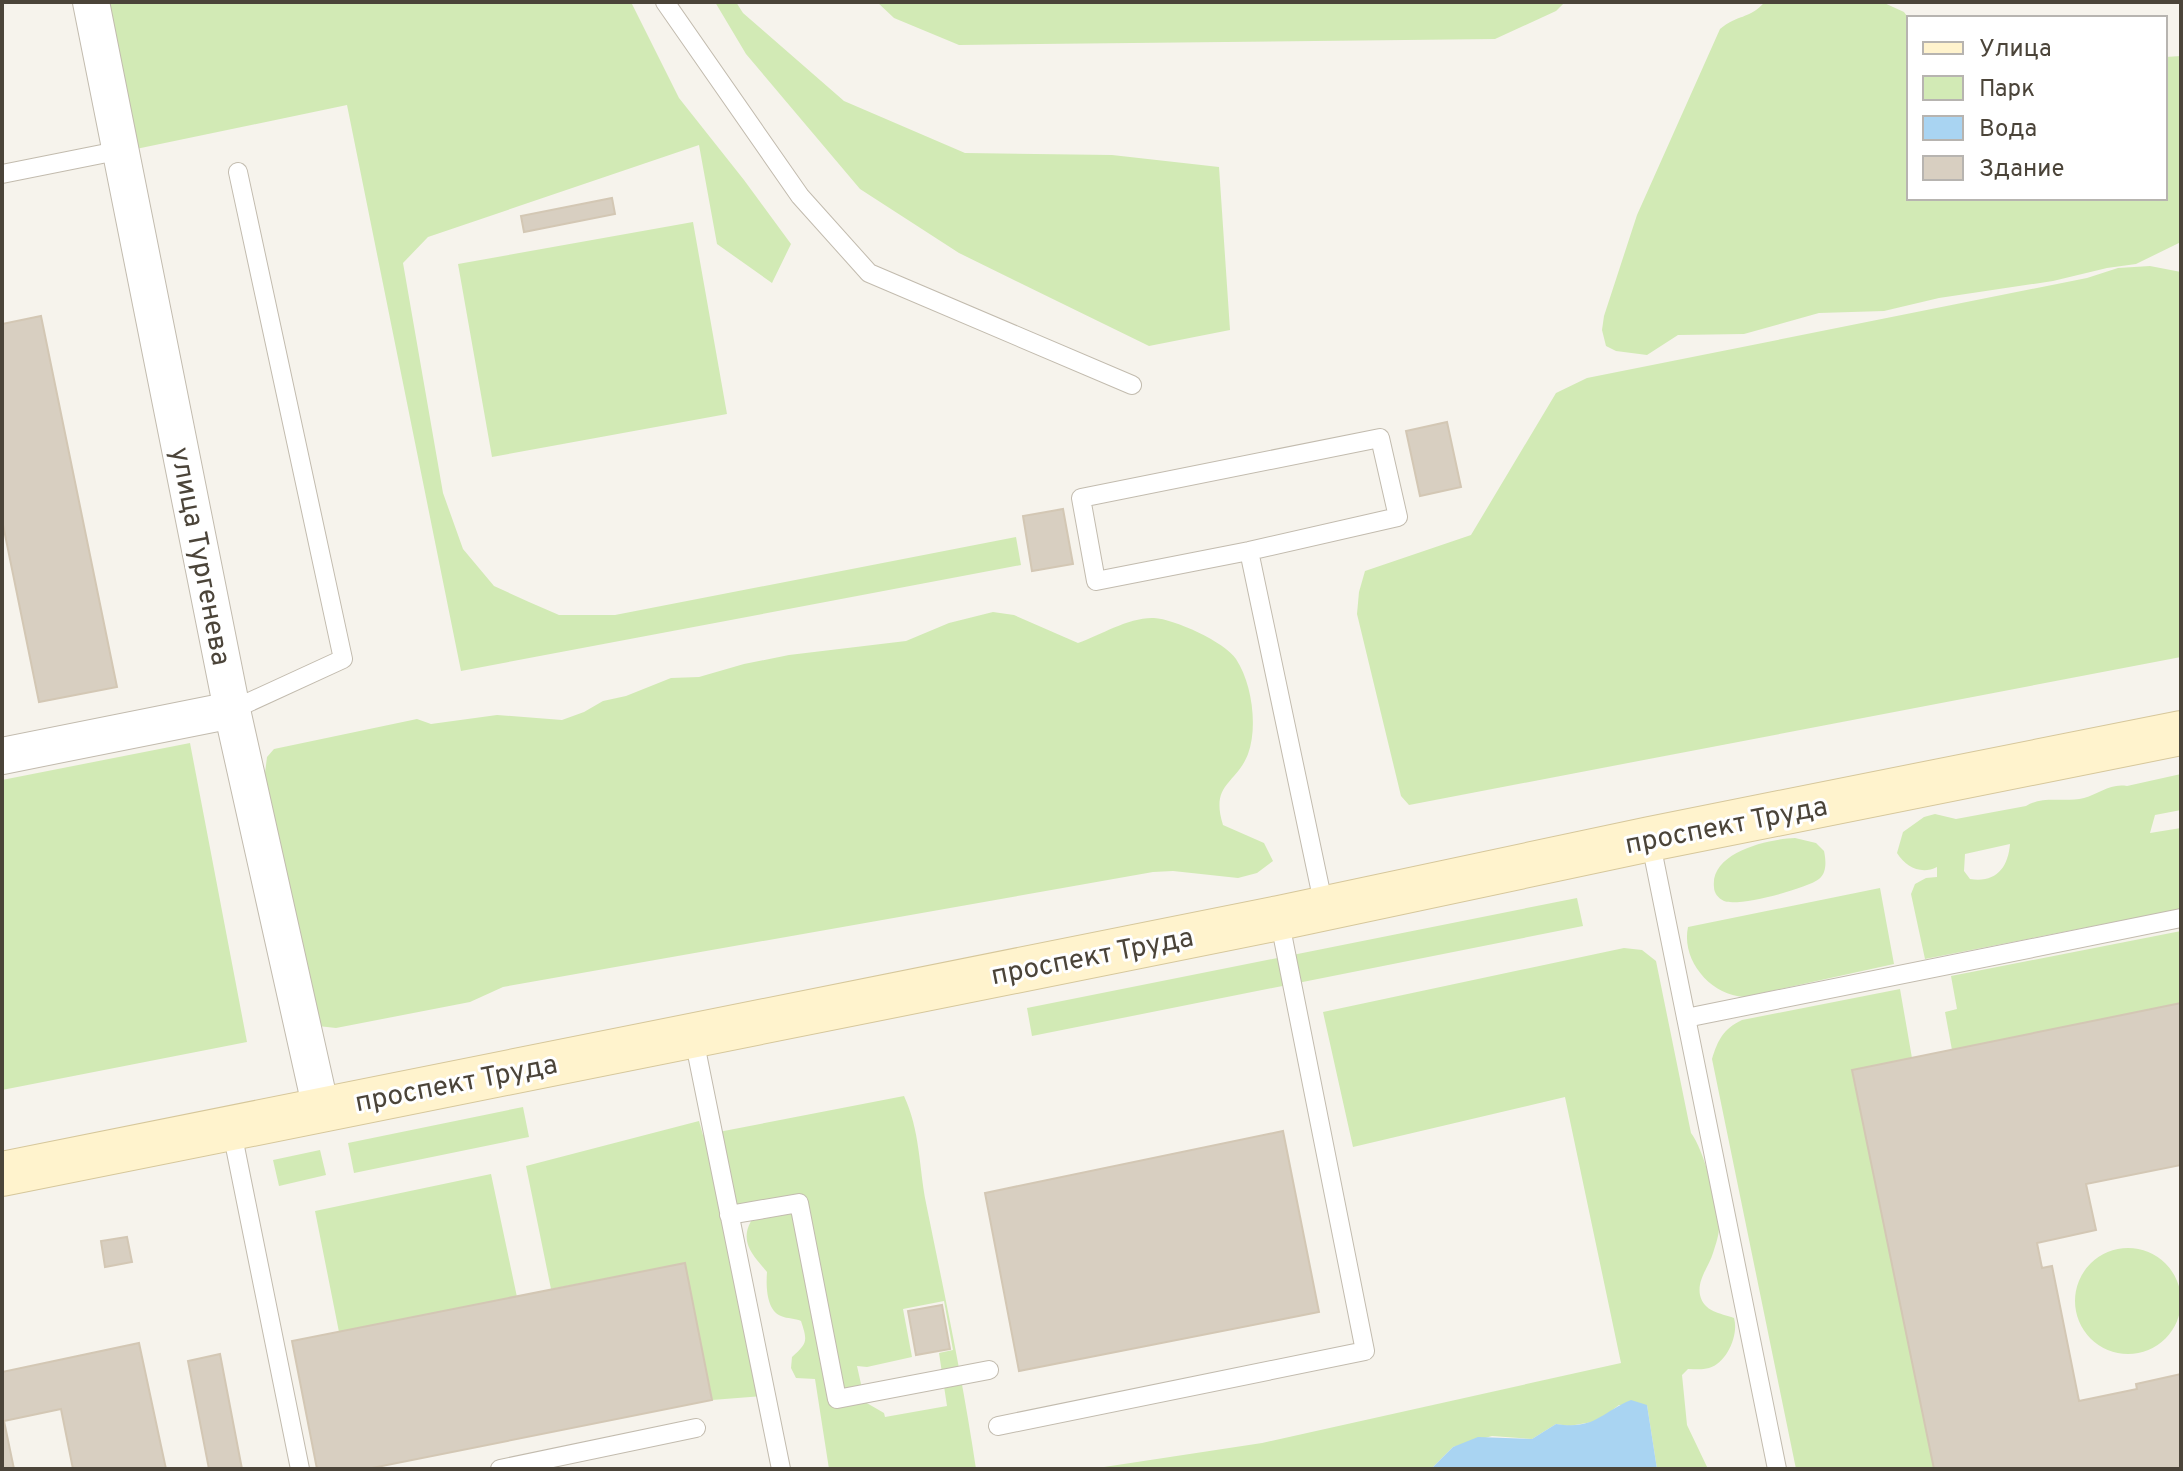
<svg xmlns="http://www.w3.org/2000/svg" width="2183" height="1471" viewBox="0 0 2183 1471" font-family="Overpass,sans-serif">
<rect width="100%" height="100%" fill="#f6f3ec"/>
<!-- green -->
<path fill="#d2eab5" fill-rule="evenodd" d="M108,2H631L679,98L744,180L791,244L772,283L717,244L699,145L428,237L403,263L443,493L463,549L494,586L529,602L559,615H615L1016,537L1021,565L461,671L347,105L136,149Z
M715,2H736L743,13L844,101L965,153L1112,155L1219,167L1230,330L1149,346L959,253L860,189L746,54Z
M877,2H1565L1556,11L1495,39L959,45L894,18Z
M1765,2H1882L1904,12L1909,19V198H2165V57L2181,56V242L2136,264L2107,268L2053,281L1939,298L1884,311L1819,313L1744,334L1678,335L1647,355L1616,351L1606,346L1602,330L1604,316L1637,215L1720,29C1738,14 1748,20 1765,2Z
M693,222L727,414L492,457L458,264Z
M2150,266L2181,272V657L1409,805L1401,796L1357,614L1359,592L1365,571L1471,535L1556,393L1587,378L2087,278L2118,268Z
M993,612L1014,615L1078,643C1101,635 1129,617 1154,618C1174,619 1225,642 1236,659C1252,683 1258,727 1248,754C1236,785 1210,783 1223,825L1264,843L1273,861L1257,873L1238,878L1173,871L1153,872L503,987L470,1002L336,1028L318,1026L264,781L267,757L274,749L417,719L431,724L497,715L562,720L584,712L603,701L626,696L671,678L699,677L744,664L789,655L906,641L949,623Z
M190,743L247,1042L2,1090V780Z
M2181,774V810L2155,815L2150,833L2181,828V909L1925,959L1911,894L1915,884L1926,878L1937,877V867C1921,875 1906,867 1897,853L1903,832L1924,817L1935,814L1956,819L2026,806C2044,795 2064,803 2084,798C2099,794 2110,783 2127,786ZM2010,844C2008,868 1996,883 1970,879L1964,871L1965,854Z
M1795,838L1816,843L1824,851C1826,860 1827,873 1819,879C1806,889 1738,907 1724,901C1718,898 1714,893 1714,887C1710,852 1769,839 1795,838Z
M1880,888L1894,964L1744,997C1710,995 1681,960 1688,927Z
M1577,898L1583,926L1032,1036L1027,1008Z
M2181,931V1003L1952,1050L1945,1012L1957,1009L1951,976Z
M1624,948L1642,950L1656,961L1691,1133C1704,1150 1717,1201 1719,1223C1720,1232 1716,1244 1713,1253C1709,1267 1697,1279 1700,1295C1704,1312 1720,1313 1734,1318C1739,1335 1727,1363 1709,1368C1702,1370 1695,1369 1688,1369L1682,1375L1687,1425L1708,1469H1657L1647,1405H1619L1598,1421L1569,1426L1556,1424L1532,1439L1492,1436L1453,1447L1431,1469H1091L1262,1443L1621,1363L1565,1097L1353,1147L1323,1012Z
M1900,989L1912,1058L1852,1071L1934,1469H1796L1712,1059C1718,1040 1723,1029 1742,1020Z
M904,1096C920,1130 919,1167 926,1203C944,1292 963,1380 976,1469H829L815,1379L796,1378L791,1368L792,1357C807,1343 808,1342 801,1321C795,1318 788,1319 781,1316C766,1310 766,1285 767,1272C754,1256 739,1243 751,1221L795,1213L799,1199L726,1217L763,1396L712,1400L685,1263L551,1289L526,1166L699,1121L703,1135ZM944,1301L953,1350L939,1353L947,1406L885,1417L884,1413L865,1402L857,1366L867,1367L912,1357L903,1309Z
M523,1107L529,1137L354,1173L348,1143Z
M320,1150L326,1175L279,1186L273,1160Z
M491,1174L517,1297L339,1332L315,1211Z
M2075 1301a53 53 0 1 1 106 0a53 53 0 1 1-106 0Z"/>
<!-- water -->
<path fill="#a9d4f2" d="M1631,1400L1647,1405L1657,1469H1431L1453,1447L1478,1437L1532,1439L1556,1424C1595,1430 1600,1413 1631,1400Z"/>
<!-- building -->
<path fill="#d8cfc1" stroke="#d3c7b4" stroke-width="2" d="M612,198L615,214L524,232L521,216Z
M41,316L117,687L39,702L2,520V324Z
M1447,422L1461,487L1420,496L1406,431Z
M1063,509L1073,564L1032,571L1023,516Z
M2181,1003V1165L2086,1184L2096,1230L2037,1243L2042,1268L2052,1266L2079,1401L2137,1389L2136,1384L2181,1374V1468L1934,1469L1852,1070Z
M1283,1131L1319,1312L1019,1371L985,1193Z
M127,1237L132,1262L105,1267L101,1241Z
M685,1263L712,1400L367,1469H317L292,1341Z
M942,1305L950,1349L916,1355L908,1311Z
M139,1343L166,1469H73L61,1409L4,1421L14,1469H2V1372Z
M220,1354L242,1469H209L188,1361Z"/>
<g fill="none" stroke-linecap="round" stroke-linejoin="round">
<defs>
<path id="lane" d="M665,2L800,196L869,273L1132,385
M2,174L122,150
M1380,438L1398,517L1249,551L1096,581L1081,498Z
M1249,551L1324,907
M232,710L343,659L238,172
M1650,839L1777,1469
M1686,1018L2181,918
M693,1034L781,1469
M231,1127L300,1469
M729,1215L799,1203L837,1399L989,1370
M998,1426L1365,1351L1279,918
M500,1469L696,1428"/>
<path id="street" d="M91,2L232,710L321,1109
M2,756L232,710"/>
<path id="secondary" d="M2,1174L1279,918L1650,839L2181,733"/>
</defs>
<!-- lane casing -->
<use href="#lane" stroke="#c2bbae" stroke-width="20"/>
<!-- street casing -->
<use href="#street" stroke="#c2bbae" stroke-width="38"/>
<!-- secondary casing -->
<use href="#secondary" stroke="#d6c79b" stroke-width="46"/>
<!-- lane -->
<use href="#lane" stroke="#fff" stroke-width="18"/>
<!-- street -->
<use href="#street" stroke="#fff" stroke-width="36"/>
<!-- secondary -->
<use href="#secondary" stroke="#fff3cd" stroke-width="44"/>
</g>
<g text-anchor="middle" stroke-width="6" stroke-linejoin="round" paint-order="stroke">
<!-- street labels -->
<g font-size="28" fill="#4b4439" stroke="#fff">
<text transform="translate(202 556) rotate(79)" y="10">улица Тургенева</text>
<text transform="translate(1726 824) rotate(-11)" y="10">проспект Труда</text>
<text transform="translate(1092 955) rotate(-11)" y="10">проспект Труда</text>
<text transform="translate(456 1082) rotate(-11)" y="10">проспект Труда</text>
</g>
</g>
<!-- border -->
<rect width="2183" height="1471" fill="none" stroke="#4b4439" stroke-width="8"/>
<!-- legend -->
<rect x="1907" y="16" width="260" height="184" fill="#ffffff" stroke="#b7b4b0" stroke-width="2"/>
<rect x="1923" y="42" width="40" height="12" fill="#fff3cd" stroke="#b7b4b0" stroke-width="2"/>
<text x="1979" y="56" font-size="24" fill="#4b4439">Улица</text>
<rect x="1923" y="76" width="40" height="24" fill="#d2eab5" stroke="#b7b4b0" stroke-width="2"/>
<text x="1979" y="96" font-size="24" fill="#4b4439">Парк</text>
<rect x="1923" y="116" width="40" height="24" fill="#a9d4f2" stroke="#b7b4b0" stroke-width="2"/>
<text x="1979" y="136" font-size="24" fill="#4b4439">Вода</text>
<rect x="1923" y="156" width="40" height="24" fill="#d8cfc1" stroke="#b7b4b0" stroke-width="2"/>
<text x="1979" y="176" font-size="24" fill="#4b4439">Здание</text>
</svg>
